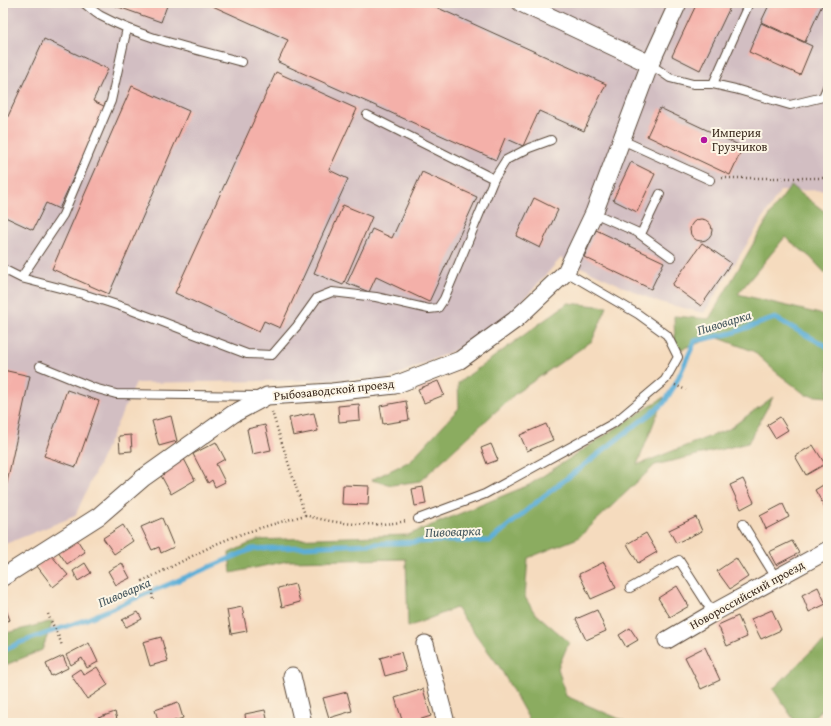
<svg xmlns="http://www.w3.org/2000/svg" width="831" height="726" viewBox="0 0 831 726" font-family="'Gentium Book Plus',serif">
<rect width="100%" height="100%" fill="#fcf5e5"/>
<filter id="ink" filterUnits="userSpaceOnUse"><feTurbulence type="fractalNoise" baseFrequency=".025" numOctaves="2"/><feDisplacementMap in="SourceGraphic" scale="8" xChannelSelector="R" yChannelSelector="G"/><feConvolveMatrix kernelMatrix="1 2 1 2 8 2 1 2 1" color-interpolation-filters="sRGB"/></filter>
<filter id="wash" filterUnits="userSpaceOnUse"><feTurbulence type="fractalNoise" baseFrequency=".012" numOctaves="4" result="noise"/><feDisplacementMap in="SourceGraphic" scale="16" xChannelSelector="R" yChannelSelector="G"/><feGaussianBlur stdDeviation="0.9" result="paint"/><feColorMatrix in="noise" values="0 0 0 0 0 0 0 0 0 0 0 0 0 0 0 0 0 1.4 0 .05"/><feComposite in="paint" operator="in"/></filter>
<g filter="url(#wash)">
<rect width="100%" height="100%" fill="#f5dbbe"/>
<!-- industrial -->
<path fill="#d2bec2" d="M3,3H828V190L780,191L704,313L655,301L561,258L511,314L460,348L387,379L136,383L75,516L3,545Z"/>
<!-- forest -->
<path fill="#8bac60" stroke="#636b3f" d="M791,186L828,214V276L810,257L785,237L738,294L828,316V397L806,395L776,372L753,351L716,337L675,351L674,316L709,319L773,210Z
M568,303L607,307L592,341L516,393L420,481L392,485L371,480L410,461L459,408L458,383Z
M664,397L637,465L729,429L773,397L748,443L655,465L578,538L528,558L525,597L534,612L569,642L558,668L566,696L629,723H531L499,666L456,608L408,627L406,559L287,561L231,573L229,553L257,540L408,535L529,485Z
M53,621L42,650L3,666V634Z
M828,640V703L813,718L827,723H796L773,689L810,652Z"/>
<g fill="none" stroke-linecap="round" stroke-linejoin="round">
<!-- stream -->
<path stroke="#5baed7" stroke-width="5" d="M3,651L19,643L87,619L252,549L441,541H490L544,496L664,403L675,385L695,341L732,333L775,318L828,347"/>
</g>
<g id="blocks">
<!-- building -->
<path fill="#f4b0a9" d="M114,3H168L161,22L113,5Z
M206,3H427L606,84L584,131L539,111L523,146L505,138L496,160L278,62L288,40Z
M697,3H732L700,70L672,56Z
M770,3H823L805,42L761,22Z
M761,23L812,46L800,75L749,52Z
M44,39L108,69L93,101L106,107L59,209L46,203L33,230L3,216V127Z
M276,72L357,109L329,170L348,179L280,328L264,321L259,332L175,293Z
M132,86L189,111L109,294L52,269Z
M660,108L743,147L730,175L647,136Z
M631,162L655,174L637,212L613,200Z
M422,172L477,197L429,302L376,277L369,292L347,283L372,229L392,238Z
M534,198L558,210L540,248L516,236Z
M343,205L372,217L343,285L314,273Z
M690 230a11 11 0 1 1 22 0a11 11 0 1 1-22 0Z
M596,230L664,262L651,289L584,257Z
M702,243L731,263L701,306L672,285Z
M3,370L30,376L4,496H3Z
M438,381L444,395L424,403L418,389Z
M67,390L99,401L76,467L44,456Z
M406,401L409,420L383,424L380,406Z
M359,404L360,420L339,422L338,406Z
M314,413L318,431L293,436L289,418Z
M171,416L177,441L159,446L152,421Z
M780,417L788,430L775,438L767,425Z
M546,424L553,440L527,451L520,435Z
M265,425L271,450L252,454L247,429Z
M131,435L132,451L120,452L119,436Z
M216,442L225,459L216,464L225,482L215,487L212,480L208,483L193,454Z
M491,444L498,460L487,464L481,448Z
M813,445L825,464L806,475L795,456Z
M183,457L195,480L171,494L158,470Z
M743,479L754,502L741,509L730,485Z
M828,482V508L826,509L815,490Z
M343,485L369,486L368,505L342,504Z
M423,487L426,504L415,506L412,489Z
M783,504L789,517L766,529L760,516Z
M696,517L702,531L676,543L669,530Z
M162,518L174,547L161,553L159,547L152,550L141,527Z
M123,525L133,541L114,554L103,538Z
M646,533L657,552L638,563L627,544Z
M76,538L85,552L67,564L58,551Z
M792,541L799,553L776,565L769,552Z
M51,555L68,575L53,587L37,566Z
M736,558L748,577L730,589L717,571Z
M604,562L616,588L591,599L579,574Z
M85,563L91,573L78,581L73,571Z
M122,563L130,578L116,585L108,571Z
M295,584L300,602L282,607L278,588Z
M677,586L689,606L670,617L658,598Z
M818,587L826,604L809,612L802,595Z
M3,602L10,620L3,622Z
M242,607L247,631L231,634L227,610Z
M597,610L606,631L586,640L576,619Z
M772,610L781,630L761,639L751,619Z
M138,612L142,619L126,627L122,620Z
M738,616L747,637L727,646L718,625Z
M630,628L638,640L626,647L619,635Z
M161,637L168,661L150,666L143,642Z
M89,643L98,662L87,668L82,658L71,665L66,655Z
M705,647L720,680L701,689L685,657Z
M401,652L406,670L385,676L380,658Z
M63,656L68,668L51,676L46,664Z
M97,667L108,685L87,699L71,675L80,669L84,675Z
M423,689L431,716L409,723H403L395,698Z
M347,692L352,711L329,718L323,698Z
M178,702L183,718L168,723H159L155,710Z
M265,710L268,723H246L245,714Z
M115,712L118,723H96L95,719Z"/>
</g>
</g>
<g filter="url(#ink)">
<use href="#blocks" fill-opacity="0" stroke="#574536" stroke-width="1"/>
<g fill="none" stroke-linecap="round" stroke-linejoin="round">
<defs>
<path id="lane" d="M84,3C89,7 95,13 101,16C144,39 196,49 242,62
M650,64L670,78L693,84H713L735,89L790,105L823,97H828
M713,84L749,3
M823,97L828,85
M367,115L494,179
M622,140L710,180
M594,213L641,234L660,194
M638,233L671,257
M3,269L21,278L83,294L126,308L247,354L272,355L297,326L317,298L332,292L376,297L429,309L438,308L444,299L494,179L506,160L529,148L551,140
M21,278L63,215L111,101L127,28
M40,366L94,388L116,394L258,396
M418,519L485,494L614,423L665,380L678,357L667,335L638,314L566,272
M743,524L776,578
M630,588L679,560L713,613"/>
<path id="street" d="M521,3L650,64
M3,577L99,516L143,478L233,414L267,396L332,392L395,385L460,360L515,320L566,272L594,213L650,64L678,3
M667,640L713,613L828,550
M425,644L446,723
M292,676L303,723"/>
</defs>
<!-- lane casing -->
<use href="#lane" stroke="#574536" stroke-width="10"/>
<!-- street casing -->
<use href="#street" stroke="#574536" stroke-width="19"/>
<!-- path -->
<path stroke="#574536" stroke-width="2.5" stroke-dasharray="1 3" stroke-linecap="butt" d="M722,178H828
M675,385L686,390
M305,515C338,525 374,527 407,521
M150,578L153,600
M142,581C166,570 190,557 214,545C243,532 274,524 305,515L272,412
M48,614C52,625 60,636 62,647"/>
<!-- lane -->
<use href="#lane" stroke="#fff" stroke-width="8"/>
<!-- street -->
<use href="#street" stroke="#fff" stroke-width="17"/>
</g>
</g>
<!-- markers -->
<circle fill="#b5179e" stroke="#fcf5e5" stroke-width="1.5" cx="704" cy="140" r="4"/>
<g text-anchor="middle" stroke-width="4" stroke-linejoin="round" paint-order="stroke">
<!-- poi labels -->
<g font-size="12" fill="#3b2a1e" stroke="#fcf5e5" text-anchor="start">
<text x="712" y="137">Империя<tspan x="712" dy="14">Грузчиков</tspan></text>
</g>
<!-- street labels -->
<g font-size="12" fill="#3b2a1e" stroke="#fcf5e5">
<text transform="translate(334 390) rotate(-6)" y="4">Рыбозаводской проезд</text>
<text transform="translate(747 595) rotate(-29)" y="4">Новороссийский проезд</text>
</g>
<!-- water labels -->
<g font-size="13" font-style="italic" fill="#46585f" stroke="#fcf5e5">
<text transform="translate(724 322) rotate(-17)" y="5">Пивоварка</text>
<text transform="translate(453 531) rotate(-2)" y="5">Пивоварка</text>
<text transform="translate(124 592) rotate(-23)" y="5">Пивоварка</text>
</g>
</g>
<!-- margin -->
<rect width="831" height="726" fill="none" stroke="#fcf5e5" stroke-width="16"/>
</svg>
